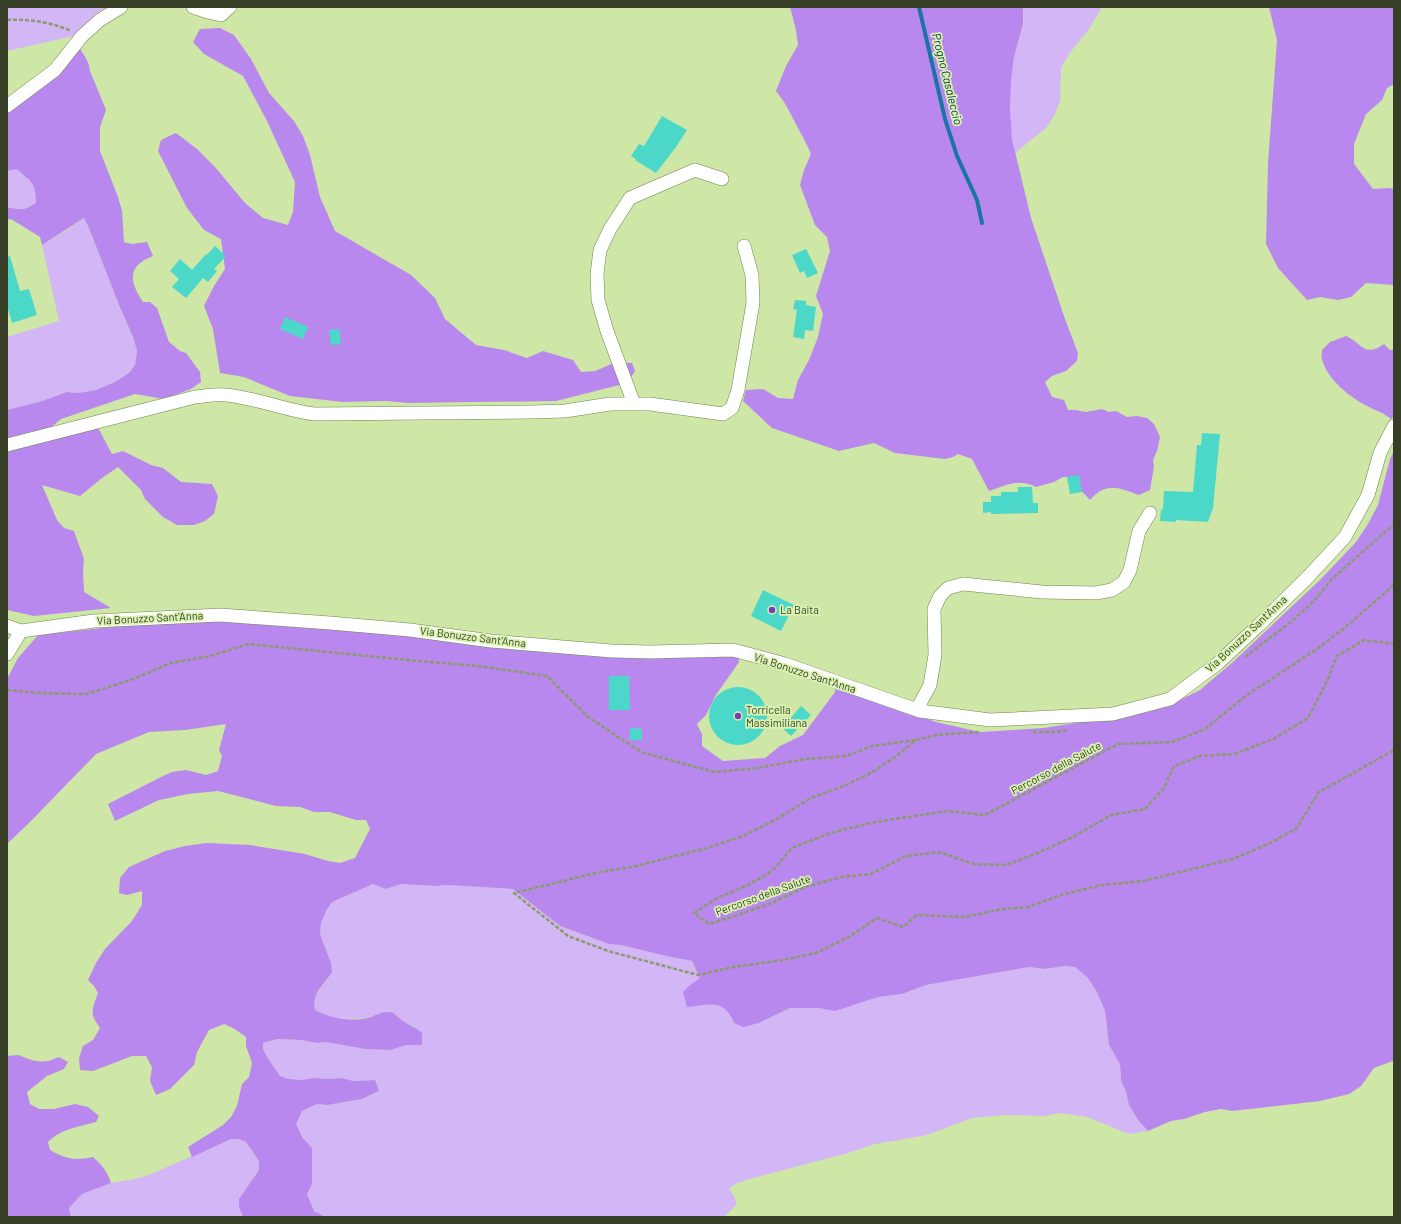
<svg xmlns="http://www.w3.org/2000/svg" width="1401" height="1224" viewBox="0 0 1401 1224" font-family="Barlow,sans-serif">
<rect width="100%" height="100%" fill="#cee6a6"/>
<!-- green -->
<path fill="#d3b6f6" d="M7,7H107L94,15L82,34L7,51Z
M1023,7H1102L1089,29L1069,54L1061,68L1060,101L1055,114L1046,128L1015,153C1008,122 1008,89 1014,58C1016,47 1020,36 1023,25C1024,20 1023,13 1023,7Z
M17,169L28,180L33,182L36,191V203C23,211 21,210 7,207V171Z
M84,218L89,228L119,305L133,337L137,351L135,365L130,372L115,382L96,390L78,393L67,392L42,401L7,410V337L59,321L42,245L67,230Z
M373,884L385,889L400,884L436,886L447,885L513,889L560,926L609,944L621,945L666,956L692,961L701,978L690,985L730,1012L734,1023H759L790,1008H819L835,1010L878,997L902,994L926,985L1029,967L1045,969L1065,966L1075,967L1087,977L1097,992L1105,1011L1109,1045L1120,1064L1121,1080L1126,1092L1129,1105L1138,1120L1148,1131L1129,1134L1087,1117L1060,1113L1045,1116L1005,1115L972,1118L927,1135L875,1144L848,1153L746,1180L735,1184L729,1189L734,1196L737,1204L724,1217H322V1215L314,1211L307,1194L312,1184V1148L302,1137L296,1124L302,1111L317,1104L327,1105L362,1099L378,1092L375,1080L353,1081L342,1078L329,1079L314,1078L302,1080L289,1079L280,1076L267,1057L263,1049V1043L277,1039L301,1040L317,1043L326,1042L365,1049L391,1050L406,1045H422L414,1026L404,1023L396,1014L387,1012L365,1018L339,1019L324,1015L315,1010C312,991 323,988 332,972L331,963L320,934L321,923L326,911L332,902Z
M231,1139H239L246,1142L259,1161V1170L239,1199V1207L243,1217H71L69,1208L82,1194L111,1183L135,1179L151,1174Z"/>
<!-- forest -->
<path fill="#b988ee" d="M790,7H1023V24L1014,57L1011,80L1010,109L1012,139L1031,218L1065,319L1078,353L1077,361L1066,371L1052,376L1045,382L1052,397L1064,400L1068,410H1076L1086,412L1102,409L1109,412L1116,411L1127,417L1137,416L1147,418L1154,424L1160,437L1157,451L1153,460L1154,466L1150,490L1139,495C1118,488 1107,481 1090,500L1076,485L1071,477H1063L1054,482L1036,487C1019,478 1007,485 989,491L972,459L958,454L953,457L945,459L895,453L874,443L839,451L772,428L743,401L746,390L763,389L778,398L793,399L798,380L809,360L818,337L823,314L816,296L830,251L827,237L815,225L800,185L804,170L811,154C807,144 802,136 798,128C791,115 786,103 776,91L786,66L798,45L796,30Z
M1269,7H1394V84L1387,88L1382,100L1366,114L1354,144V164L1373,189L1389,188L1394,189V285L1366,283L1351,297L1338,300L1320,297L1307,300L1278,268L1266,244L1268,163L1277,40Z
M220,28L234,35L251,59L269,93L294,121L303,136L310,155L320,197L335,231L411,275L435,298L445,319L476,345L504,350L527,358L543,351L573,360L581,372L595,371L614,363H632L635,371L627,383L556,401L408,403L386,401L343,402L290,396L244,377L220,373L213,329L204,306L214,286L225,269L221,239L204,230L187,208L158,151L161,140L176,133L197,149L215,167L245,203L263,218L288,225L293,212L295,182L266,119L243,76L204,54L193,42L200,29Z
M80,49C85,56 89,62 90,71L106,110L100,127V151L118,197L122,211L124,242L132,244L147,242L153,256C127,266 129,281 143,302H150L157,308L169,342L180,351L186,353L200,372L201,382L191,389L164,399L135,394L61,419L50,428L95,422L112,454L123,451L151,465L163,468L181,482L212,484L218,496L214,514L205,521L194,525H177L163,517L145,499L141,490L118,467L102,478L80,496L42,485L57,520L64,528L74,531L84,559L83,572L84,592L111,608L34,616L7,610V410L42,401L67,392L78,393L96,390L115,382L130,372L135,365L137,351L133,337L119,305L89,228L84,218L42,245L40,237L11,219L7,220V207C21,210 23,211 36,203C36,181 31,183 17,169L7,171V100Z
M1346,336C1362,343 1364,358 1384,344L1390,350H1394V416L1391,419C1384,413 1377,411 1369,407C1351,398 1327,380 1322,359C1321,356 1322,352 1322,350L1330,342Z
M1394,451V1061L1390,1062L1374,1068L1361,1086L1349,1094L1320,1101L1232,1111L1221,1109L1205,1112L1184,1119L1171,1121L1148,1131L1138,1120L1129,1105L1126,1092L1121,1080L1120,1064L1109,1045L1105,1011L1097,992L1087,977L1075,967L1065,966L1045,969L1029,967L926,985L902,994L878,997L835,1011L819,1008H790L759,1023L743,1027L734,1023C724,998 710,1005 687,1007L683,992L690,985L700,978L692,961L666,956L621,945L609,944L560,926L513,889L447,885L436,886L401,884L385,889L373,884L332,902L326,911L321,923L320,934L331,963L332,972C323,987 312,991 315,1010C330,1018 349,1022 367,1018C373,1017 381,1011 388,1012C397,1012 399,1020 406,1023C413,1027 415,1027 422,1033V1045H406L391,1050L365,1049L326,1042L317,1043L301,1040L277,1039L263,1043V1049L267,1057L280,1076L289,1079L302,1080L314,1078L329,1079L342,1078L353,1081L375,1080L379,1091L362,1099L327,1105L317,1104L302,1111L296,1124L302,1137L312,1148V1184L307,1194L314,1211L322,1215V1217H243L239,1207V1199L259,1170V1161L246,1142L239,1139H231L192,1157L188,1147L223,1125L231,1117L237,1106L242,1084L249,1077L252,1063L246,1046V1037L233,1028L224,1024L209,1030L197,1052L194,1065L170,1089L156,1095L150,1081L152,1067L146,1056H132L93,1071L80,1070L79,1058L83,1046L93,1040L100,1028C89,1013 92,1010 98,993L94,986L88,980L96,963L105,949L132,921L142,905V891L127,895L119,893L120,878L129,867L165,851L185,846L207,843L250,845L305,854L328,861L340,863L355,858L370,829L366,820H356L330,812H314L300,807L276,806L218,791L188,794L159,800L115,821L108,804L161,777L172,772L186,770L206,775L218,771L222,756L219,750L226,724L185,730L149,732L96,754L30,822L7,844V679L18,658L38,635L194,618L431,634L549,653L652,655H738L739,662L716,695L706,715L697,724L702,734V746L723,761L765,758L780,746L803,735L835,692L836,683L876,700L936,722L980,732L1044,728L1151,711L1176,702L1200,690L1233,662L1321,579L1356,542L1368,524L1378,505L1390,459Z
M18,1055C34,1061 42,1065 59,1057L68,1062L64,1069L47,1076L27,1092L30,1104L39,1109H54L75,1104L88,1107L99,1116L96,1122C78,1127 61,1129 48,1142L50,1150C66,1159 75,1161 93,1157C102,1165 107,1171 111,1183L82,1194L69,1208L71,1217H7V1056Z"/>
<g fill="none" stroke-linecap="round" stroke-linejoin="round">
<!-- stream -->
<path stroke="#1a75a3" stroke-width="4" d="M919,7L945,119L957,156L977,200L982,223"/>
</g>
<!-- building -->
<path fill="#4bd8c9" d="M662,116L687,130L676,147L656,173L635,160L636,159L631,156L639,144L644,146Z
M215,246L226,256L214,269L217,271L208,282L203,278L186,298L172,287L179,279L170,271L180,259L192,270L206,254L207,255Z
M806,249L818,273L807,278L804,271L800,273L792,255Z
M10,256L20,291L29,289L37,315L12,323L8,309H7V257Z
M795,300L806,301V305L816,307L813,331L805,330L804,339L793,337L797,310L793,309Z
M285,317L308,327L303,339L280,329Z
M339,329L341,344L331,345L329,330Z
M1202,433L1220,434L1213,508L1208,522L1176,520V522L1160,521L1161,509L1163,510L1164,491L1193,492L1197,445H1201Z
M1079,475L1082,492L1070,494L1067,477Z
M1018,487H1032L1033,503H1038V513L991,514V512L983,513V502H991V496H1001V492H1018Z
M763,590L794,605L781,631L751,616Z
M609,676H629L630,710H609Z
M709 716a29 29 0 1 1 58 0a29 29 0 1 1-58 0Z
M801,706L811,715L791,736L782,728Z
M630,728L642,729V740H630Z"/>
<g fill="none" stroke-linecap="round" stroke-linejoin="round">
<defs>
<path id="minor" d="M193,7L208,12L221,15L230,7
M7,106L55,70L82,36L100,20L121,7
M634,404L607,331L598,300L597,274L600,250L610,229L630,198L695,170L722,179
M7,445L195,397C205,396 216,394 226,395C256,398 285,410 314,414L532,412L565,411L610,404H650L723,414L732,408L738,390L753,303L752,275L744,246
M7,626L21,631L94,621L220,615L330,623L410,630L491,641L612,651L650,652L733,650L785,664L920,711L990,720L1113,714L1170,699L1217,664L1260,624L1306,579L1345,537L1368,495L1380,453L1394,426
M7,654L21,631
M917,709L930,685L935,655L934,609L940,596L948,588L963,584L1042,592L1096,593L1112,590L1124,582L1130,570L1139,531L1150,513"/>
</defs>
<!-- minor casing -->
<use href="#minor" stroke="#708649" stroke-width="14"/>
<!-- path -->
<path stroke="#8a9b6c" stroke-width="2.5" stroke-dasharray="4 2" stroke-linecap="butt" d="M7,20C29,19 51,22 71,31
M1394,585L1342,630L1314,651L1247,695L1205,729L1172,742L1118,744L985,815L947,811L875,822L830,833L792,848L772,871L748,885L717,898L694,913L709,924L741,914L774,902L805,887L841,877L871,874L906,856L939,852L973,864L1006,865L1040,852L1075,836L1111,815L1145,809L1164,788L1174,766L1200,756L1235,754L1275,738L1308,718L1326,683L1337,656L1364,640L1394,644
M1245,657L1292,621L1315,600L1332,579L1394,524
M7,690L39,693L86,694L131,680L171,663L210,656L248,644L418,661L478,666L547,676L588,717L641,752L714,772L758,768L805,759L846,756L872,746L915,740
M979,732L936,735L916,740L894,758L871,773L846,785L811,798L775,820L743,836L707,848L632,867L600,872L514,893L568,936L608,951L698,975L733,967L783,960L816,953L849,937L877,918L903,927L917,915L965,917L1003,909L1028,907L1064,894L1102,885L1143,881L1233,859L1268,844L1296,829L1319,792L1394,750
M1033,732H1056L1068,730"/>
<!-- minor -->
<use href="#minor" stroke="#fff" stroke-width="13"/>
</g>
<!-- markers -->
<g fill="#793bb0" stroke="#dbf3b2" stroke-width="1.5">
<circle cx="772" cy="610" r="4"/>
<circle cx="738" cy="716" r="4"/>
</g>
<g text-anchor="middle" stroke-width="3.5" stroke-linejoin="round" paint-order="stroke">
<!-- poi labels -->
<g font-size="11" fill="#363f25" stroke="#dbf3b2" text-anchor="start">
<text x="780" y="614">La Baita</text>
<text x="746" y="714">Torricella<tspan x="746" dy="13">Massimiliana</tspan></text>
</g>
<!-- street labels -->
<g font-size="11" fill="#363f25" stroke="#dbf3b2">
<text transform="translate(150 618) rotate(-3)" y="4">Via Bonuzzo Sant'Anna</text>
<text transform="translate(1246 634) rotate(-43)" y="4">Via Bonuzzo Sant'Anna</text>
<text transform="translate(473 637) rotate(7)" y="4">Via Bonuzzo Sant'Anna</text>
<text transform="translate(805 673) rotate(18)" y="4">Via Bonuzzo Sant'Anna</text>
<text transform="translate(1056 768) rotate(-28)" y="4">Percorso della Salute</text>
<text transform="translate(763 895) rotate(-20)" y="4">Percorso della Salute</text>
</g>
<!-- water labels -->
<g font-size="12" font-style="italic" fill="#012e4d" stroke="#dbf3b2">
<text transform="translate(947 79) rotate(76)" y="4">Progno Casaleccio</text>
</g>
</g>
<!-- border -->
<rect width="1401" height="1224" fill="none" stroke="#363f25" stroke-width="16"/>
</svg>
